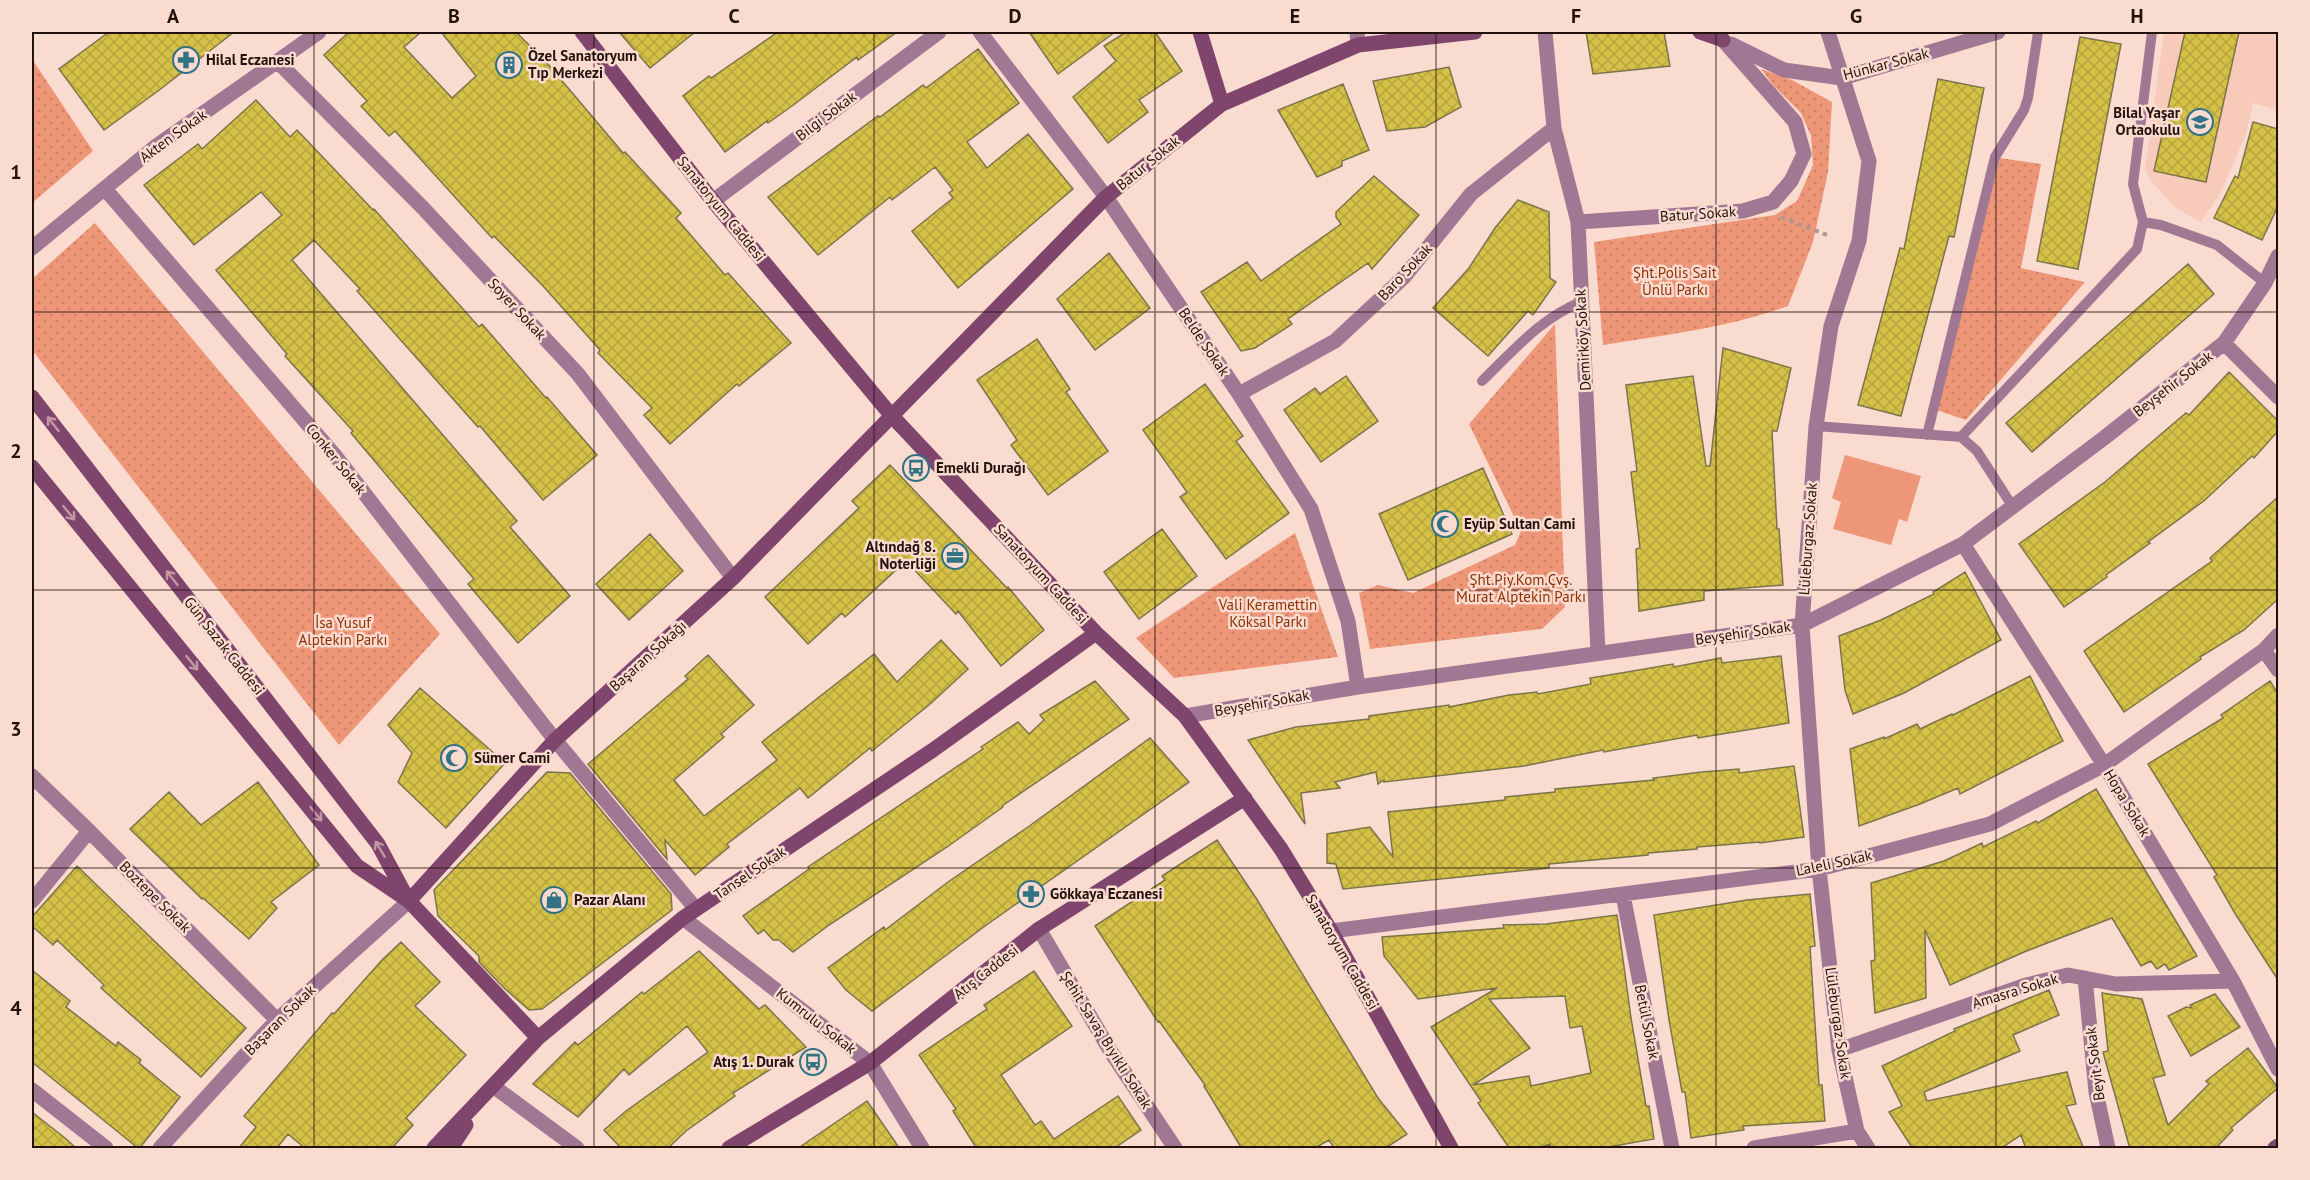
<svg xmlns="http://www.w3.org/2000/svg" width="2310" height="1180" viewBox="0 0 2310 1180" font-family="'PT Sans',sans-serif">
<defs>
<pattern id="park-dots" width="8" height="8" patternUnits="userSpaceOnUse" patternTransform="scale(1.5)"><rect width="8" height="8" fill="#ee9678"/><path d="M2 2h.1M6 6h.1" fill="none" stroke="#cc8067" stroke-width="1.8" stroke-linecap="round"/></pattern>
<pattern id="building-cross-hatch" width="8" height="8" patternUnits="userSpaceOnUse" patternTransform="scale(1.5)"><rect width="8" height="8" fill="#d5c147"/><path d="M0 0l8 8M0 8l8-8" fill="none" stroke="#b7a53d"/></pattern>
</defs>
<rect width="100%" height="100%" fill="#fadbd0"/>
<!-- built -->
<path fill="#f8cab9" d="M2164,32H2278V110L2253,103L2246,134L2220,194L2201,222L2177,209L2152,182L2145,169Z"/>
<!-- park -->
<path fill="url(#park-dots)" d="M32,59L93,151L32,203Z
M1761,69L1792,80L1832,102L1828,172L1813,242L1788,306C1728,328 1665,335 1603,345L1594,242L1775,215L1797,201L1813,165L1811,136L1801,113L1774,86Z
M2000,158L2041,164L2021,268L2085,282L1966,420L1936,410Z
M95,223L440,634L339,745L32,350V279Z
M1555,324L1565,607L1542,629L1370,649L1359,593L1378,585L1413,593L1515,545L1521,531L1469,424Z
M1295,533L1338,657L1174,678L1136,638Z"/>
<!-- pitch -->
<path fill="#ee9678" d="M1845,455L1921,476L1907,522L1899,519L1891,545L1833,529L1841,502L1832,498Z"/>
<!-- building -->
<path fill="url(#building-cross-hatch)" stroke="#7c7449" stroke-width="1.5" fill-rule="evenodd" d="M109,32H234L158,91L104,130L59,69Z
M349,32H421L404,47L452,98L476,76L441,32H516L547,63L623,153L625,152L681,213L676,218L725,275L728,273L791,343L739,386L737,384L670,444L644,415L652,408L598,353L600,350L544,287L494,236L492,238L395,131L389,136L361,106L367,101L324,55Z
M619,32H695L650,68Z
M778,32H897L858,60L857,57L792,106L768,123L767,121L725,152L683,96L709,76L711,78Z
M1029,32H1115L1058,74Z
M1126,32H1155L1182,71L1139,100L1148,112L1108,143L1073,97L1116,61L1104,46Z
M1586,32H1664L1670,66L1593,74Z
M2185,32H2239L2206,182L2154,171Z
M2080,37L2121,44L2078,269L2037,261Z
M978,49L1019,103L967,142L987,168L1028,134L1073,189L958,288L912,231L953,198L949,193L953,190L935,167L892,200L890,197L818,255L768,197L878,116L880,117L923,85L926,88Z
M1449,67L1461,107L1425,127L1387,131L1373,81Z
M1938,79L1984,88L1954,237L1949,236L1901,416L1858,405L1900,248L1904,249Z
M1343,84L1369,150L1342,161V166L1317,177L1278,110Z
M256,100L290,137L297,130L373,210L374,209L479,327L482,324L546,398L547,397L597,455L543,500L480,426L478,427L357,291L360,289L314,240L292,260L517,521L510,527L570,596L518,643L468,584L474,579L351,433L353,431L285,356L287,354L216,270L282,215L261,192L194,245L144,185L198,144L202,149Z
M2253,122L2278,129V206L2262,240L2214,218L2235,176L2238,178Z
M1374,176L1419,215L1372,269L1368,263L1288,319L1292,324L1255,348L1241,351L1201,292L1247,262L1261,281L1341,224L1336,217V212Z
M1518,200L1549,212L1550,278L1556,282L1533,315L1528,311L1488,356L1433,308L1469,268L1495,228Z
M1109,253L1150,308L1095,350L1057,299Z
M2188,264L2214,294L2032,452L2006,423Z
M1037,339L1070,389L1066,392L1108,451L1048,495L1011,445L1017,440L977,380Z
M1723,348L1791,368L1777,431H1772L1777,529H1779L1783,585L1704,591V600L1639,611L1636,549L1640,548L1631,472L1637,471L1626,385L1693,376L1706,466H1710Z
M2229,372L2278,421V431L2254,458L2252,456L2205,500L2148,542L2150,543L2106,575L2107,577L2064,607L2019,544L2105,482L2186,413L2189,415Z
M1346,376L1378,421L1321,462L1284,410L1315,388L1320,394Z
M1205,384L1243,436L1236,441L1289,513L1226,559L1180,497L1187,492L1143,430Z
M890,465L1007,588L1008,587L1044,630L1001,666L958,611L956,614L906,561L845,617L842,613L808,644L765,597L859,508L852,501Z
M1483,468L1512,534L1408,580L1379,514Z
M2278,497V599L2244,630L2200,657L2201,659L2124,712L2084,651L2212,561L2210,558Z
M1162,529L1197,576L1139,619L1104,572Z
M650,534L683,571L629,620L596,584Z
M1965,572L2001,640L1904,693L1853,714L1845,690L1839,636L1881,620L1934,594L1933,592Z
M941,640L968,669L929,705L872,751L870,748L808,798L800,788L727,844L729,847L695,875L665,840L667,859L588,764L688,679L685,676L708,655L754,705L721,734L724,737L674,780L704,816L777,760L762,742L874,654L897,682Z
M1781,656L1789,723L1698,738L1697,735L1604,752L1603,750L1524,766L1384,782V780L1378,784L1376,772L1335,782L1340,788L1301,793L1305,824L1248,740L1296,727L1369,719V716L1449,705V707L1509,695L1537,692L1538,694L1591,684L1590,678L1627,672L1673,664L1674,667L1721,658L1722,663Z
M2030,676L2063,741L1960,794L1958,788L1920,804L1859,826L1850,749L1884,737V739L1917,724L1920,729L1952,714L1953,715Z
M1095,681L1129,719L1002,806L1003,807L947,847L829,925L793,952L779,940H773L764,930L758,934L743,916L809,869L808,867L983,749L981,747L1018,722L1029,734L1044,720L1040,715Z
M2270,681L2278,694V980L2236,915L2214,877L2217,875L2148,764L2223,718L2221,715Z
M420,688L505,763L446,828L398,782L412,753L388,725Z
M1150,738L1189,782L985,926L872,1011L846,990L828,968L884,927L885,930L948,882L1028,827Z
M1794,766L1804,837L1760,843V842L1697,847V849L1648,853V855L1549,864V868L1343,889L1336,864L1327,863V834L1370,827L1393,857L1388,812L1505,800V797L1555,792V789L1654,780L1653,778L1702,772L1739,769V773Z
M547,772L570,773L671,894L672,910L542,1009L529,1010L503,987L479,962V956L438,916L434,890Z
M258,782L319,865L271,902L277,908L249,939L203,898L202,899L130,829L169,792L201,825Z
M2096,789L2197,956L2169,970L2165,964L2157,969L2151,961L2141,966L2112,918L2024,952L1950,985L1925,930L1926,998L1875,1013L1871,961L1875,960L1871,883L1944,861L1982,843L1983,847L2036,821L2038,823Z
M1217,840L1256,898L1378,1098L1407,1134L1384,1149H1335L1329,1140L1313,1149H1242L1204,1086L1205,1085L1159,1021L1158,1022L1095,926L1165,880L1162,876Z
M77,866L207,992L246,1028L201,1077L101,988L104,985L57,940L53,945L32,926V917Z
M1810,894L1815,946L1810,947L1819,1085H1822L1825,1121L1743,1126L1744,1130L1691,1138L1685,1092H1682L1669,1020L1654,915L1747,900Z
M1617,915L1631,1018L1646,1106H1649L1654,1139L1597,1149H1551L1550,1144L1535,1149H1510L1478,1103L1481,1101L1431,1027L1497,988L1418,999L1384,956L1382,937L1504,928L1503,925L1546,924ZM1565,996L1570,1028L1582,1026L1591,1073L1531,1086L1529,1076L1473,1085L1530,1048L1489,999Z
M401,942L440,982L415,1006L466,1055L406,1118L413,1125L391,1149H306L288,1134L276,1149H238L256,1127L244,1116L332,1013L334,1014L382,960Z
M699,951L759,1009L765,1005L806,1047L733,1093L735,1096L686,1131L667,1149H622L604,1130L626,1111L708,1052L687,1026L629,1075L624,1069L578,1117L533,1084L575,1042L578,1045L642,992L644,994Z
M32,970L70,1001L66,1007L116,1046L118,1042L141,1060L139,1063L180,1097L139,1149L32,1062Z
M1034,971L1072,1026L1001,1075L1035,1125L1041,1121L1054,1139L1118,1096L1141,1130L1113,1149H977L953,1111L956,1109L919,1055L987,1009L984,1005Z
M2049,990L2059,1015L2013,1035L2020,1051L1924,1092L1927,1101L2067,1072L2076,1104L2066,1106L2084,1149H2026L2021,1135L2000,1149H1913L1889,1112L1902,1106L1882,1066L1955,1031L1954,1029Z
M2102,993L2142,999L2165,1075L2153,1078L2168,1125L2209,1084L2206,1081L2248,1048L2278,1088L2231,1128L2233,1130L2215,1149H2130L2103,1052L2108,1051Z
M2215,994L2240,1027L2191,1056L2168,1016L2186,1007L2192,1008L2190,1005Z
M867,1101L900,1149H797Z
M32,1112L65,1138L77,1149H32Z"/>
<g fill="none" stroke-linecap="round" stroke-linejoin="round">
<!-- path -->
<path stroke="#b0968d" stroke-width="4" stroke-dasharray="4.5 4.5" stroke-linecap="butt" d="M1781,217L1827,235"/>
<!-- lane -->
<path stroke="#a17893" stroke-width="10" d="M2143,222L2133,184L2152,32
M1482,381C1513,351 1541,318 1581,302
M1816,426L1961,437L1977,451L2013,507
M1927,435L1995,157L2024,110L2028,98L2038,32
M1961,437L2137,249L2143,222L2161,225L2217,245L2265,283"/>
<!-- street -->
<path stroke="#a17893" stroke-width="15" d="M980,32L1106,197L1239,394L1311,509L1348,621L1358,687
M1357,32L1358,45
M1545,32L1554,128L1578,222L1598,652
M1828,32L1869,161L1859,241L1831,326L1816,426L1802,625L1819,869L1839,1050L1857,1131L1868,1148
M1731,44L1784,70L1842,78L1998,32
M277,61L423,208L578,374L733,578
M105,189L337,458L555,740L696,909
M713,201L939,32
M1578,222L1743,211L1773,202L1791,181L1804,154L1795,122L1723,40
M32,248L155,147L319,32
M2224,343L2278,397
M1239,394L1335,341L1404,277L1471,194L1554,128
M1963,544L2104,765L2233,981L2278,1069
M2264,650L2278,670
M1185,716L1358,687L1802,625L1963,544L2104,438L2224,343L2265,283L2278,256
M32,776L89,831L277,1020
M1623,895L1672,1148
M32,901L89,831
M683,918L870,1063L922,1148
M1039,929L1111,1052L1175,1148
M1331,931L1819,869L1990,824L2104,765L2264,650L2278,635
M2085,978L2096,1092L2108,1148
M1839,1050L2026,985L2068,975L2116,984L2233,981
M493,1086L577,1148
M32,1090L106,1148
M160,1148L277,1020L409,901
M1754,1148L1857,1131"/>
<!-- secondary -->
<path stroke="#7f456d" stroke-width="15" d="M582,32L713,201L891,415L1096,633L1185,716L1281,849L1331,931L1451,1148
M1200,32L1222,104
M1700,32L1723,40
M32,397L378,844L407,898
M32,467L357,866L409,901L538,1038
M409,901L555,740L733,578L1106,197L1222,104L1358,45L1475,32
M434,1148L538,1038L683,918L933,750L1096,633
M451,1148L466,1125
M729,1148L870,1063L1039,929L1245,798
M2275,1148L2278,1146"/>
</g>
<!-- one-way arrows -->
<defs><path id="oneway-shaft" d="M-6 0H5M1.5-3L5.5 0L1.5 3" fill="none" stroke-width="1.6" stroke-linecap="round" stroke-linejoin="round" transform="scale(1.5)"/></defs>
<g stroke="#c398a3">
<use href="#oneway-shaft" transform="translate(53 424) rotate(-128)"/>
<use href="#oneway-shaft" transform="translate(69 513) rotate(51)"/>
<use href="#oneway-shaft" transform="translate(172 578) rotate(-128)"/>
<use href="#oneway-shaft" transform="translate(192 663) rotate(51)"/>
<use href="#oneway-shaft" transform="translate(316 814) rotate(51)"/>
<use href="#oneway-shaft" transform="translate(380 849) rotate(-121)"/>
</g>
<!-- grid -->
<path fill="none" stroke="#23120c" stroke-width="1.5" stroke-opacity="0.55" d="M314,32V1148M594,32V1148M874,32V1148M1155,32V1148M1436,32V1148M1716,32V1148M1996,32V1148M32,312H2278M32,590H2278M32,868H2278"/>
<!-- icons -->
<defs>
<symbol id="pharmacy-ring" viewBox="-11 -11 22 22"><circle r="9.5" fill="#fadbd0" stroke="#317285" stroke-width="1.5"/><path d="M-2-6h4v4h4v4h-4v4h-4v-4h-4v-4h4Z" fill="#317285"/></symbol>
<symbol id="building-ring" viewBox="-11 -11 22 22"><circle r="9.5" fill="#fadbd0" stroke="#317285" stroke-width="1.5"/><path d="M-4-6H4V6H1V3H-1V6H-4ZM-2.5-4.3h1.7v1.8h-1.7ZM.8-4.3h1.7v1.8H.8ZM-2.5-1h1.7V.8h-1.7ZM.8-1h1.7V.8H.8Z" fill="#317285"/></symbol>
<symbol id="school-ring" viewBox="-11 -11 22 22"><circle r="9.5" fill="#fadbd0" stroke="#317285" stroke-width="1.5"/><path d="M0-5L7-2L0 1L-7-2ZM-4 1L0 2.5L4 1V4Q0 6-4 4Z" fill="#317285"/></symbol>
<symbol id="bus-ring" viewBox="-11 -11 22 22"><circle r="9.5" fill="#fadbd0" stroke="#317285" stroke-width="1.5"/><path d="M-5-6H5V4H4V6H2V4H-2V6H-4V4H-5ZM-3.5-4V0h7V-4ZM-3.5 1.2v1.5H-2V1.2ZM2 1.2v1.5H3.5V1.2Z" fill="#317285"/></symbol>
<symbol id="mosque-ring" viewBox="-11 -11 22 22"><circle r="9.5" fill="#fadbd0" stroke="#317285" stroke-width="1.5"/><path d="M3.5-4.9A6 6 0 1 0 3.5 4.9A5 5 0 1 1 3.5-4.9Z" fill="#317285"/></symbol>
<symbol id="office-ring" viewBox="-11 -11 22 22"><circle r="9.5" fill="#fadbd0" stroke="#317285" stroke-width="1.5"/><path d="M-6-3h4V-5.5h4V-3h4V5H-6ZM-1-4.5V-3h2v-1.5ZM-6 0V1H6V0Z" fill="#317285"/></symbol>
<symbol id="shop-ring" viewBox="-11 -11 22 22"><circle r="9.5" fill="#fadbd0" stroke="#317285" stroke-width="1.5"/><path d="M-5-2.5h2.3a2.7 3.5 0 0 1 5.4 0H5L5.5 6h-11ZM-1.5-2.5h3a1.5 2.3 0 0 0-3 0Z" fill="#317285"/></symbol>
</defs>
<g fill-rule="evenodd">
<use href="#pharmacy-ring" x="171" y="45" width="30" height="30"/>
<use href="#building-ring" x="494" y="50" width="30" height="30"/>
<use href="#school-ring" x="2185" y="107" width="30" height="30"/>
<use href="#bus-ring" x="901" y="453" width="30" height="30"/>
<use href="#mosque-ring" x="1430" y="509" width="30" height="30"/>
<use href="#office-ring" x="940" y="541" width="30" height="30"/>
<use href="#mosque-ring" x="439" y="743" width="30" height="30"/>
<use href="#pharmacy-ring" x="1016" y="879" width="30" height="30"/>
<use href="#shop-ring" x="539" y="885" width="30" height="30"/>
<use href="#bus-ring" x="798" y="1047" width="30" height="30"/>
</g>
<g text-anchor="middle" stroke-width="5" stroke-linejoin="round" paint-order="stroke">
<!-- poi labels -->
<g font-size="15" font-weight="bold" fill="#23120c" stroke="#fadbd0" text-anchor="start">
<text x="528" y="61">Özel Sanatoryum<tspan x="528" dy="17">Tıp Merkezi</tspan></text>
<text x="206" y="65">Hilal Eczanesi</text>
<text x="2180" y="118" text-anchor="end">Bilal Yaşar<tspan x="2180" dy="17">Ortaokulu</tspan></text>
<text x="936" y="473">Emekli Durağı</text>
<text x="1464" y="529">Eyüp Sultan Cami</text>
<text x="936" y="552" text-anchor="end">Altındağ 8.<tspan x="936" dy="17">Noterliği</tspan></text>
<text x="474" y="763">Sümer Cami</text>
<text x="1050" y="899">Gökkaya Eczanesi</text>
<text x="574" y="905">Pazar Alanı</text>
<text x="794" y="1067" text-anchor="end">Atış 1. Durak</text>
</g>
<!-- street labels -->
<g font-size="15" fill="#23120c" stroke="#fadbd0">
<text transform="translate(1886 64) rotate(-15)" y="5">Hünkar Sokak</text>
<text transform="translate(826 116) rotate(-37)" y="5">Bilgi Sokak</text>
<text transform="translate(173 136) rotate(-36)" y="5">Akten Sokak</text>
<text transform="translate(1148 163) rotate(-39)" y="5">Batur Sokak</text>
<text transform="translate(721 209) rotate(51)" y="5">Sanatoryum Caddesi</text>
<text transform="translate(1698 214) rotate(-4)" y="5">Batur Sokak</text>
<text transform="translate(1405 272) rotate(-47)" y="5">Baro Sokak</text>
<text transform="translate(517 309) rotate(47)" y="5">Soyer Sokak</text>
<text transform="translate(1583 340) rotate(-93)" y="5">Demirköy Sokak</text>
<text transform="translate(1204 342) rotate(56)" y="5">Belde Sokak</text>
<text transform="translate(2173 384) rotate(-38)" y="5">Beyşehir Sokak</text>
<text transform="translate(336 459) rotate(51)" y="5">Conker Sokak</text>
<text transform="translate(1808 539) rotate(-86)" y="5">Lüleburgaz Sokak</text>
<text transform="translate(1041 574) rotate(47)" y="5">Sanatoryum Caddesi</text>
<text transform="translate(1743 633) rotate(-8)" y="5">Beyşehir Sokak</text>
<text transform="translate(224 646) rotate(52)" y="5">Gün Sazak Caddesi</text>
<text transform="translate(648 656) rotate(-42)" y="5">Başaran Sokağı</text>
<text transform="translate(1262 703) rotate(-10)" y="5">Beyşehir Sokak</text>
<text transform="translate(2127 803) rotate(59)" y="5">Hopa Sokak</text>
<text transform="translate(1834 863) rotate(-12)" y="5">Laleli Sokak</text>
<text transform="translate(750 873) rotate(-34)" y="5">Tansel Sokak</text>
<text transform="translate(155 897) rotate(45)" y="5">Boztepe Sokak</text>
<text transform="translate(1342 952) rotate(60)" y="5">Sanatoryum Caddesi</text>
<text transform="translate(986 972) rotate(-38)" y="5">Atış Caddesi</text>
<text transform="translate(2015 991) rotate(-17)" y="5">Amasra Sokak</text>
<text transform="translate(280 1020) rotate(-45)" y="5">Başaran Sokak</text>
<text transform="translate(816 1021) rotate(38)" y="5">Kumrulu Sokak</text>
<text transform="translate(1647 1022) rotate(79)" y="5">Betül Sokak</text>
<text transform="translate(1838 1023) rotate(82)" y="5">Lüleburgaz Sokak</text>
<text transform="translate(1106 1040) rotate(58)" y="5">Şehit Savaş Bıyıklı Sokak</text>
<text transform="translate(2095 1064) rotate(-97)" y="5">Beyit Sokak</text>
</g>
<!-- park labels -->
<g font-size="15" fill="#8e3004" stroke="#fadbd0">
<text x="1675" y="278">Şht.Polis Sait<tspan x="1675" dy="17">Ünlü Parkı</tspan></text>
<text x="1521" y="585">Şht.Piy.Kom.Çvş.<tspan x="1521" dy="17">Murat Alptekin Parkı</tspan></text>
<text x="1268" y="610">Vali Keramettin<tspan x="1268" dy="17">Köksal Parkı</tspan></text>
<text x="343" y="628">İsa Yusuf<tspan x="343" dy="17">Alptekin Parkı</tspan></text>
</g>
</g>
<!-- border -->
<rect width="2310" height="1180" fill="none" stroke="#fadbd0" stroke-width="66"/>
<rect x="33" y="33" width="2244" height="1114" fill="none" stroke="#23120c" stroke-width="2"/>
<g font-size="20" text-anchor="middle" font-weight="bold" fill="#23120c">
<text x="173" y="23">A</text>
<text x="454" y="23">B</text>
<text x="734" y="23">C</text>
<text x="1015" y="23">D</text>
<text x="1295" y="23">E</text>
<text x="1576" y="23">F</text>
<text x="1856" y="23">G</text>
<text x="2137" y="23">H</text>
<text x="16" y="179">1</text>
<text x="16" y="458">2</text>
<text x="16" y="736">3</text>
<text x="16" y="1015">4</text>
</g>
</svg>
